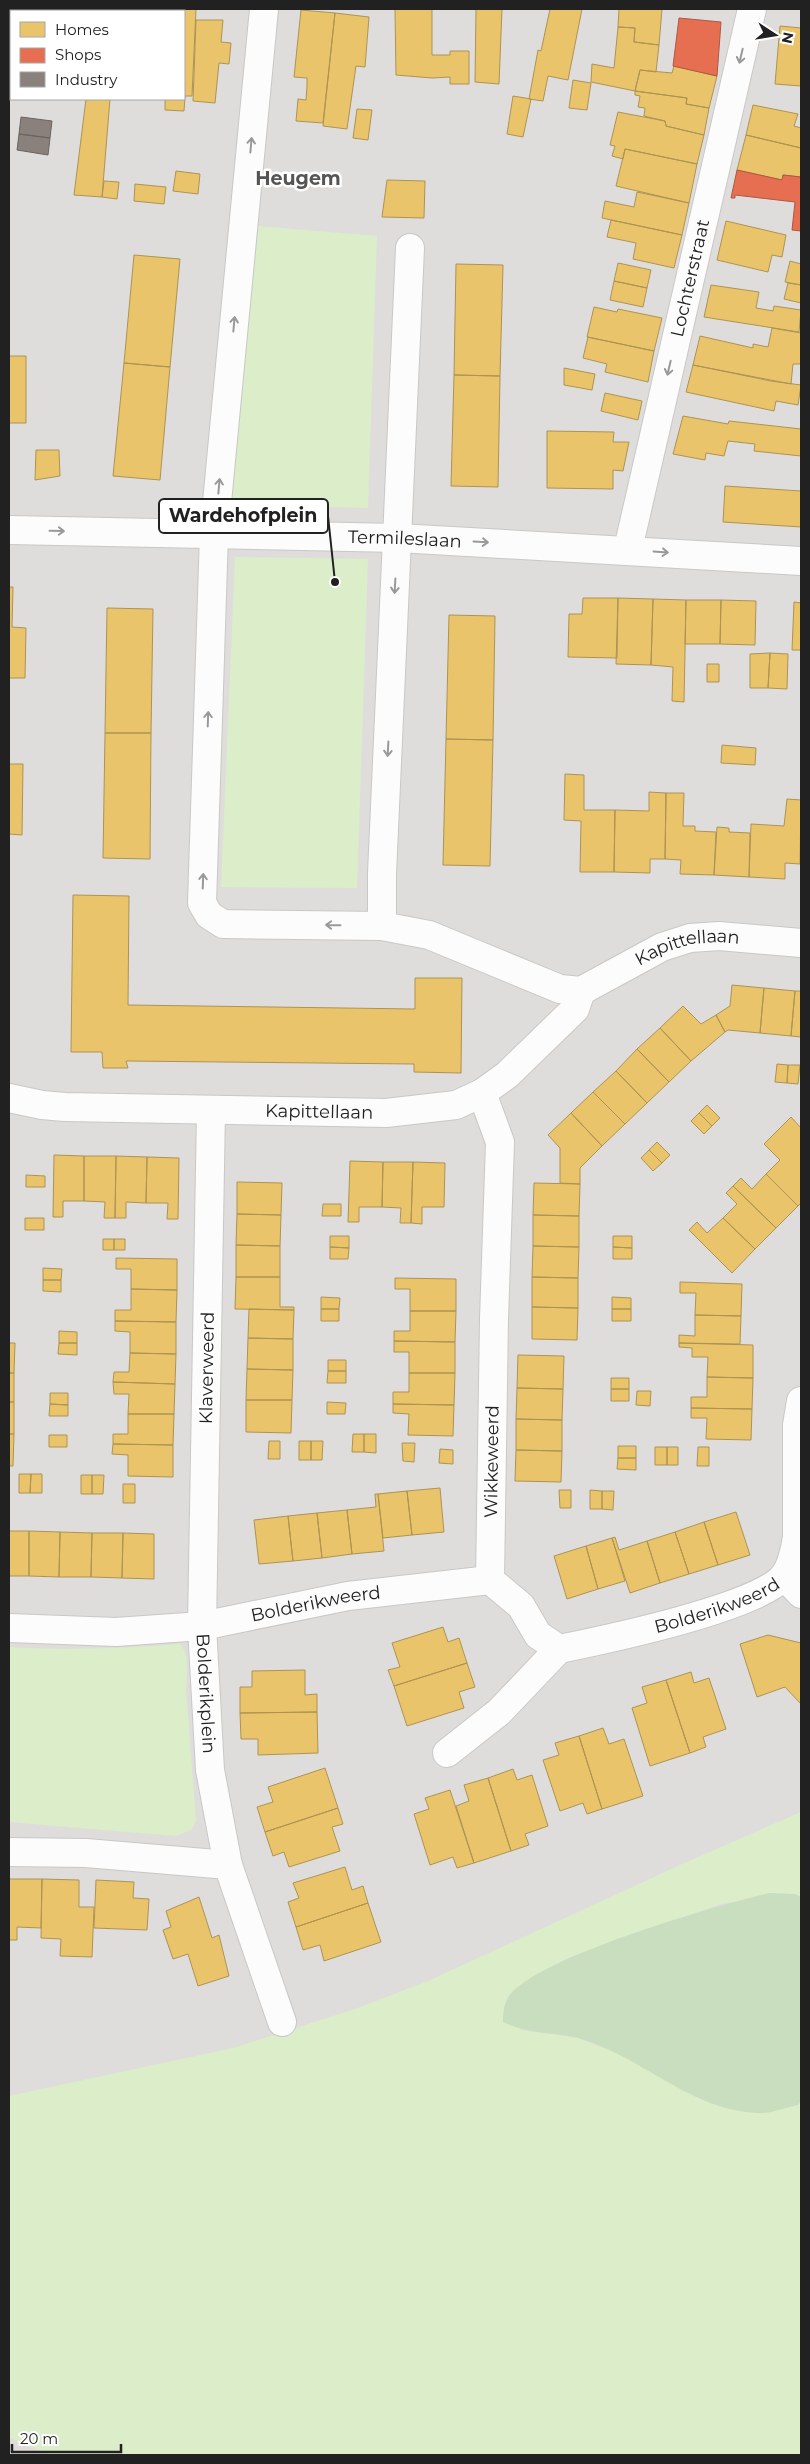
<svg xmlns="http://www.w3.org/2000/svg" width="810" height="2464" viewBox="0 0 810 2464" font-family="Montserrat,sans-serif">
<rect width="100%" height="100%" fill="#f0eeea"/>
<!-- residential -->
<path fill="#dfdddb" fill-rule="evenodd" d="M9,9H801V2455H9ZM11,11H184V99H11Z"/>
<!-- grass -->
<path fill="#dbedc9" d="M258,226L377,236L368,508L232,504L231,492Z
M235,557L368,559L357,888L221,887Z
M180,1644C190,1655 187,1675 186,1690L196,1821L191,1830L176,1836L9,1822V1647C66,1651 123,1648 180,1644Z
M801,1812V1897L795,1894L721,1904L568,1958L527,1981L509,1996L521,2030L578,2038L629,2058L798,2105L801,2101V2455H51L9,2438V2096L233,2048L355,2009L428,1981L680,1865Z"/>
<!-- forest -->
<path fill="#c9debf" d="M769,1893L795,1894L801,1897V2101L798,2105C785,2108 769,2114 757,2113C690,2110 640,2055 578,2038C550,2031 531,2035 503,2022C503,2013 504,2003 509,1996C537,1957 718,1905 769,1893Z"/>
<!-- homes -->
<path fill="#e9c46a" stroke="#ad9354" d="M163,9H196L192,96H185L184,111L165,110V99H184V11H163Z
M395,9H432V55H450V51H469V84H450V77L432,78L396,75Z
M476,9H502L499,84L475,82Z
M550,9H582L568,80L548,76L543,101L529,99L538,50L541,51Z
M619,9H662L659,45L634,42L635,28L618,27Z
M301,10L335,13L323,123L296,121L298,99L306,100L307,86V78L294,77Z
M335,13L369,17L365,67L356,66L347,129L323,126Z
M196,20H223L221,42L231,43L229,64L219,63L215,103L193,101Z
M780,26L801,28V86L775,84Z
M618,27L635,28L634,42L659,45L656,72L640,70L635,91L591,82L592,64L614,68Z
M674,66L717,76L709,108L686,104L687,98L635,91L640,70L672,73Z
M573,80L591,83L587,110L569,108Z
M635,91L687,98L686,104L709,108L704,135L666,126L665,121L644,116L645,108L638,107L640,96L635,95Z
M513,96L531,99L523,137L507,134Z
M86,99H110L102,197L74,195Z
M753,105L798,114L794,126L801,128V148L746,135Z
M357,109L372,110L368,140L353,138Z
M618,112L665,121L666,126L704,135L697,164L625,149L623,159L612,156L615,146L610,145Z
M746,135L801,148V177L783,175L782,180L737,170Z
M625,149L697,164L689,203L616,186Z
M176,171L200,174L198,194L173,191Z
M387,180L425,181L424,218L382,217Z
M104,181L119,182L117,199L102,197Z
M135,184L166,187L164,204L134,201Z
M637,192L689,203L682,235L602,218L605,201L634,207Z
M611,220L682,235L674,268L633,259L636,243L607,237Z
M726,221L786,235L782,257L772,255L768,272L717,260Z
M134,255L180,259L170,367L124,363Z
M790,261L801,264V285L785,282Z
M618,263L651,270L647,288L614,281Z
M456,264L503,265L500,376L454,375Z
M614,281L647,288L643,307L610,300Z
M788,283L801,285V303L784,299Z
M711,285L759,292L756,308L773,311L774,306L801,310L799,332L704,317Z
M594,307L617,312L618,309L662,318L654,351L587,337Z
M772,328L801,333V364H793L791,384L693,365L700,336L753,348V344L768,347Z
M588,337L654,351L648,382L605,372L607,364L583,358Z
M9,356H26V423H9Z
M124,363L170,367L160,480L113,476Z
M693,365L771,381L801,385L798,405L776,401L774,411L686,392Z
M564,368L595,374L592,390L564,385Z
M454,375L500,376L498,487L451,486Z
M605,393L642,401L638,420L601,411Z
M683,416L728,424L729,421L801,429V456L754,451L755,444L728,441L724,456L706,453L705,460L673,454Z
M547,431L614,432L613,442H629L623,471L613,470V489L547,488Z
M36,450H59L60,476L35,480Z
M725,486L801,491V527L723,522Z
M9,587H13L12,627L26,628L25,678H9Z
M583,598H618L617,658L568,657L569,614H582Z
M618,598L653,599L651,665L616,664Z
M653,599L686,600L684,702L672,701L673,667L651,665Z
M686,600H721L720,644H685Z
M721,600L756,601L755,645L720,644Z
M794,602L801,603V650H792Z
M107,608L153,609L151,733H105Z
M449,615L495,616L493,740L446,739Z
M770,653L788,654L787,689L768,688Z
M770,653L768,688H750V654Z
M707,664H719V682H707Z
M105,733H151L150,859L103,858Z
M446,739L493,740L490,866L443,865Z
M722,745L756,748L755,765L721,763Z
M9,764H23L22,835L9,834Z
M565,774L584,775V810H615L614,872H580L581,821L564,820Z
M649,792L666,793L665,859H650V873L614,872L615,810L649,811Z
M666,793H684L683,826H695V831L716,832L714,875L680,874L681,860L665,859Z
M787,799L801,800L800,864L785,863V879L749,877L751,824L784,826Z
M717,827L729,828V832L750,833L749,877L714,875Z
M73,895L129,896L128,1005L415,1009V978H462L461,1073L414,1072V1064L126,1061L128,1068H103L102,1052H71Z
M732,985L764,988L760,1033L728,1030L725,1032L716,1015L730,1006Z
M764,988L795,991L791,1036L760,1033Z
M795,991H801V1037L791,1036Z
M683,1006L701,1024L716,1015L725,1032L691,1061L660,1028Z
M660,1028L691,1061L669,1082L637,1049Z
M637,1049L669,1082L647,1103L616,1071Z
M777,1064L788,1065L787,1083L775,1082Z
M788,1065H800L798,1084L787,1083Z
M616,1071L647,1103L625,1124L593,1092Z
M593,1092L625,1124L602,1146L571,1113Z
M707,1105L720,1118L712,1126L699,1113Z
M571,1113L602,1146L580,1168V1184L560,1183V1148L548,1135Z
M699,1113L712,1126L704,1134L691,1121Z
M791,1117L801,1128V1203L798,1206L766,1174L780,1160L764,1144Z
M657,1142L670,1155L662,1163L649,1150Z
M649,1150L662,1163L653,1171L641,1158Z
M54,1155L84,1156V1201H63V1217H53Z
M84,1156H116L115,1218H104L105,1202L84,1201Z
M116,1156L147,1157L146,1203L126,1202V1218H115Z
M147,1157L179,1158L178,1219H167L168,1203H146Z
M350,1161L383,1162L382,1207H359V1222H348Z
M383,1162H413L411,1223H400L401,1208L382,1207Z
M413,1162L445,1163L444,1207H422V1224L411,1223Z
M766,1174L798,1206L776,1228L733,1186L741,1178L752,1189Z
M26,1175L45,1176V1187H26Z
M237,1182L282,1183L281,1215L237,1214Z
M534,1183L580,1184L579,1216L533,1215Z
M733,1186L776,1228L755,1249L723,1218L737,1204L726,1193Z
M323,1204H341V1216H322Z
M237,1214L281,1215L280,1246L236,1245Z
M533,1215L579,1216V1247L533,1246Z
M25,1218H44V1230H25Z
M723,1218L755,1249L732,1273L689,1230L697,1222L707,1233Z
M330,1236H349V1248L330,1247Z
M613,1236H632V1248L613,1247Z
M103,1239H114V1250H103Z
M114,1239H125V1250H114Z
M236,1245L280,1246V1277H236Z
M533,1246L579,1247L578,1278L532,1277Z
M330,1247L349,1248L348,1259H330Z
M613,1247L632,1248V1259H613Z
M116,1258L177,1259V1290L131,1289V1269H116Z
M43,1268L62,1269L61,1280H43Z
M236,1277H280V1307H294V1310L235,1309Z
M532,1277L578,1278V1308L532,1307Z
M395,1278L456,1279V1311H410V1289H395Z
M43,1280H61V1292L43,1291Z
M680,1282L742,1284L741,1316L695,1315L696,1293H680Z
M131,1289L177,1290L176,1322L115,1321V1310H131Z
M321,1297L340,1298L339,1309H321Z
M612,1297L631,1298V1309H612Z
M532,1307L578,1308L577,1340L532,1339Z
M249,1309L294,1310L293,1339L248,1338Z
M321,1309H339V1321H321Z
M612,1309H631V1321H612Z
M410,1311H456L455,1342L394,1341V1331H410Z
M695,1315L741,1316L740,1344L679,1343V1335L695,1336Z
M115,1321L176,1322V1354L130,1353V1332L115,1331Z
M59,1331L77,1332V1343H59Z
M248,1338L293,1339V1370L247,1369Z
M394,1341L455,1342V1373H409V1352H394Z
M9,1343H15L14,1373H9Z
M59,1343H77V1355L58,1354Z
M679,1343L753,1345V1378L707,1377L708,1357H692V1348L679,1347Z
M130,1353L176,1354L175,1384L113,1382L114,1372H129Z
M518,1355L564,1356L563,1389L517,1388Z
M328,1360H346V1371H328Z
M247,1369L293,1370L292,1400H246Z
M328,1371H346V1383H327Z
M9,1373H14V1402H9Z
M409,1373H455L454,1405L393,1404V1392H409Z
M707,1377L753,1378L752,1409L691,1408V1397H707Z
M611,1378H629V1389H611Z
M113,1382L175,1384L174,1414H128L129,1394H114Z
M517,1388L563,1389L562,1420L516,1419Z
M611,1389H629V1401H611Z
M637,1391H651L650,1406L636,1405Z
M50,1393H68V1405L50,1404Z
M246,1400H292L291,1433L246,1432Z
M9,1402H14V1434H9Z
M327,1402L346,1403L345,1414H327Z
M50,1404L68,1405V1416H49Z
M393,1404L454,1405L453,1436L408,1435L409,1414L393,1413Z
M691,1408L752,1409L751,1440L706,1439L707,1418H691Z
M128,1414H174L173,1445L113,1444V1434H128Z
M516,1419L562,1420V1451L516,1450Z
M9,1434H14L13,1466H9Z
M353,1434H364V1452H352Z
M364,1434H376V1453L364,1452Z
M49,1435H67V1447H49Z
M269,1441H280V1459H268Z
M299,1441H311V1460H299Z
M311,1441H323L322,1460H311Z
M402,1443H415L414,1462L403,1461Z
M113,1444L173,1445V1477L128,1476V1455L112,1454Z
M618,1446H636V1458H618Z
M655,1447H667V1465H655Z
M667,1447H678V1465H667Z
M698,1447H709V1466H697Z
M440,1449L453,1450V1464L439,1463Z
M516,1450L562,1451L561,1482L515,1481Z
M618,1458H636V1470L617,1469Z
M19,1474H31L30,1493H19Z
M31,1474H42V1493H30Z
M81,1475H92V1494H81Z
M92,1475H104L103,1494H92Z
M123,1484H135V1503H123Z
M440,1488L444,1532L412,1535L407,1491Z
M559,1490H571V1508H560Z
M590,1490L602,1491V1509H590Z
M407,1491L412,1535L383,1538L378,1494Z
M602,1491H614L613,1510L602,1509Z
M375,1494H378L384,1551L352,1554L347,1510L376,1507Z
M347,1510L352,1554L322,1558L317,1513Z
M736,1512L750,1555L718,1565L704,1522Z
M317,1513L322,1558L293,1561L288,1516Z
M288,1516L293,1561L259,1564L254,1520Z
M704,1522L718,1565L689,1574L675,1532Z
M9,1531H29V1576H9Z
M29,1531L60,1532L59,1577L29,1576Z
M60,1532L92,1533L91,1577H59Z
M675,1532L689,1574L660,1583L647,1541Z
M92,1533H123L122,1578L91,1577Z
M123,1533L154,1534V1579L122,1578Z
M615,1537L619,1550L647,1541L660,1583L630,1593L612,1538Z
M612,1538L625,1581L598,1589L586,1546Z
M586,1546L598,1589L567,1599L554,1556Z
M443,1627L448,1642L459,1638L467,1663L394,1686L388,1670L400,1667L392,1643Z
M768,1635L801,1643V1704L785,1687L757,1697L740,1644Z
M467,1663L475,1687L459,1692L464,1708L407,1726L394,1686Z
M305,1670V1695L317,1694V1712L240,1713V1687H252V1671Z
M691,1672L694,1683L709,1678L726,1729L703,1737L706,1747L690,1753L666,1680Z
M666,1680L690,1753L650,1766L632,1708L647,1703L642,1687Z
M317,1712L318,1753L258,1755V1739H241L240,1713Z
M603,1728L609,1744L624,1739L643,1796L602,1809L579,1736Z
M579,1736L602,1809L587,1814L583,1803L560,1811L543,1760L559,1755L555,1743Z
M325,1768L338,1808L265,1832L257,1807L273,1802L268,1787Z
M513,1769L517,1780L532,1775L548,1826L525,1834L529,1845L511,1851L488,1778Z
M488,1778L511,1851L474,1863L456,1806L469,1801L464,1785Z
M450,1790L474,1863L457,1868L453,1857L430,1865L414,1814L429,1809L425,1798Z
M338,1808L343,1824L332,1827L340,1851L289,1867L284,1852L273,1856L265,1832Z
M345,1867L352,1890L363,1886L368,1903L296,1927L288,1902L299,1898L293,1883Z
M9,1879H42L41,1928L17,1927V1940H9Z
M42,1879L79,1880V1907H94L92,1957L60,1956L61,1939L41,1938Z
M96,1880L134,1882L133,1898L149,1899L147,1930L94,1928Z
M199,1897L212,1938L219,1935L229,1976L198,1986L188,1954L173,1959L163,1930L171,1927L166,1911Z
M368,1903L381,1942L324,1961L320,1945L303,1950L296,1927Z"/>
<!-- shops -->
<path fill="#e76f51" stroke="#ac5843" d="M679,18L721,22L717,76L673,66Z
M737,170L782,180L783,175L801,177V231L792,230L795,202L735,195V198H731Z"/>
<!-- industry -->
<path fill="#8a817c" stroke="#6a6461" d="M21,117L52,121L50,138L19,134Z
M19,134L50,138L48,155L17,150Z"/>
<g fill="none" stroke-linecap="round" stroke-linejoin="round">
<defs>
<g id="minor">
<path id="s1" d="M264,9L214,534L202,903L209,915L223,924L382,926L429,935L560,989L581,991L662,947L690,938L719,936L801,943"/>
<path id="s2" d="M9,530L398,538L801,561"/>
<path id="s3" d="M628,549L752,9"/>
<path d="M382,926V874L410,248"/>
<path id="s4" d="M9,1098L42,1105L65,1107L386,1113L456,1105L482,1093L507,1075L575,1009L581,991"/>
<path id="s5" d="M211,1110L202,1626L348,1596L490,1580"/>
<path d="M784,1576L801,1594"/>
<path id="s6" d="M9,1628L116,1632L202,1626L210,1770L228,1865L282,2022"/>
<path id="s7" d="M559,1649C603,1640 758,1608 784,1576C792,1566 795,1549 797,1537V1425L801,1401"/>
<path id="s8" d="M447,1753L499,1712L559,1649L538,1635L521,1606L490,1580L494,1319L500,1142L482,1093"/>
<path d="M9,1852L86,1853L228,1865"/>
</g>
</defs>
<!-- minor casing -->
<use href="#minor" stroke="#c8c8c6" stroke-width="30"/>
<!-- minor -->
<use href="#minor" stroke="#fdfcfc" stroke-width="28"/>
</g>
<!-- one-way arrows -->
<defs><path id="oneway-shaft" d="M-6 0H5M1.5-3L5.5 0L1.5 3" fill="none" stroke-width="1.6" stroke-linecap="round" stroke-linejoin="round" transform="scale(1.25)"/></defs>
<g stroke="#9a9999">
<use href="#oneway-shaft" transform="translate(741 56) rotate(103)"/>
<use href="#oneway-shaft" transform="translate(251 145) rotate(-85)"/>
<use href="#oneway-shaft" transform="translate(234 324) rotate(-85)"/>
<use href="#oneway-shaft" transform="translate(669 368) rotate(103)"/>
<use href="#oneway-shaft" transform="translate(219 486) rotate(-85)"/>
<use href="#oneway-shaft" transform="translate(57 531) rotate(1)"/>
<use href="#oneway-shaft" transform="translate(481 542) rotate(3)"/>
<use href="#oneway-shaft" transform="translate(661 552) rotate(4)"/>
<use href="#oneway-shaft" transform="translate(395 586) rotate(93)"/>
<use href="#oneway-shaft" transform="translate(208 719) rotate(-88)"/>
<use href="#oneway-shaft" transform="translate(388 749) rotate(93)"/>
<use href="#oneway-shaft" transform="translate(203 881) rotate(-88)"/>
<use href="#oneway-shaft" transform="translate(333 925) rotate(-179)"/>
</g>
<g text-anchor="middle" stroke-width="5" stroke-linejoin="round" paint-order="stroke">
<!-- street labels -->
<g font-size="18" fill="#212121" stroke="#fff">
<text dy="6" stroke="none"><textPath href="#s3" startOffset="278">Lochterstraat</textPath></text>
<text dy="6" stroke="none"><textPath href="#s2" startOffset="396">Termileslaan</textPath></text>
<text dy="6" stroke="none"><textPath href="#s1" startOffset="1414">Kapittellaan</textPath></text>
<text dy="6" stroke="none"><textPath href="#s4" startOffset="311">Kapittellaan</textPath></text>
<text transform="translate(207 1368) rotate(-89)" y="6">Klaverweerd</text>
<text dy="6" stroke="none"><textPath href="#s8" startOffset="371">Wikkeweerd</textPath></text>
<text dy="6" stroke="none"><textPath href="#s7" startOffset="164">Bolderikweerd</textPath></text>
<text dy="6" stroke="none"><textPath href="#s5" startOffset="632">Bolderikweerd</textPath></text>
<text dy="6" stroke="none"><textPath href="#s6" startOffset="261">Bolderikplein</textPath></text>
</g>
<!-- neighbourhood labels -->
<g font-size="19" font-weight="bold" fill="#545454" stroke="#fff">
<text x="298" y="185">Heugem</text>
</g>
</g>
<!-- callouts -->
<path fill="none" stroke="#212121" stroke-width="2" d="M335 582L328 516"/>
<circle fill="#212121" stroke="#fff" stroke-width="2" cx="335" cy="582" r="5"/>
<rect fill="#fff" stroke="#212121" stroke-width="2" x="159" y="499" width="169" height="34" rx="5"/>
<g font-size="19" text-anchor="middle" font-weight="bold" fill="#212121">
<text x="243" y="522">Wardehofplein</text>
</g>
<!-- border -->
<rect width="810" height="2464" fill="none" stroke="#212121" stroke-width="20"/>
<!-- legend -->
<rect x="10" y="10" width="175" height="90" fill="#ffffff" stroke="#a6a6a6"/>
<rect x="20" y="22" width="25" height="15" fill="#e9c46a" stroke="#a6a6a6"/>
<text x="55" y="35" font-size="15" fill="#212121">Homes</text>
<rect x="20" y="48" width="25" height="15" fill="#e76f51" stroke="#a6a6a6"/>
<text x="55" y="60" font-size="15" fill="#212121">Shops</text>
<rect x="20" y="72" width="25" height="15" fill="#8a817c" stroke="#a6a6a6"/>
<text x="55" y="85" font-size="15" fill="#212121">Industry</text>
<!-- north arrow -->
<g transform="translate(775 35) rotate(102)" stroke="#ffffff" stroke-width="4" paint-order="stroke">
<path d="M0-4L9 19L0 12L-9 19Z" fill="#212121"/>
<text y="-8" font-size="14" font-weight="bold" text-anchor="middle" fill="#212121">N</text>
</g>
<!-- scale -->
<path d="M12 2444v8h109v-8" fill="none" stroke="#212121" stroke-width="2.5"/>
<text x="20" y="2444" font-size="15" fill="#212121" stroke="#ffffff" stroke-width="4" paint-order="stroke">20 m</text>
</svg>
